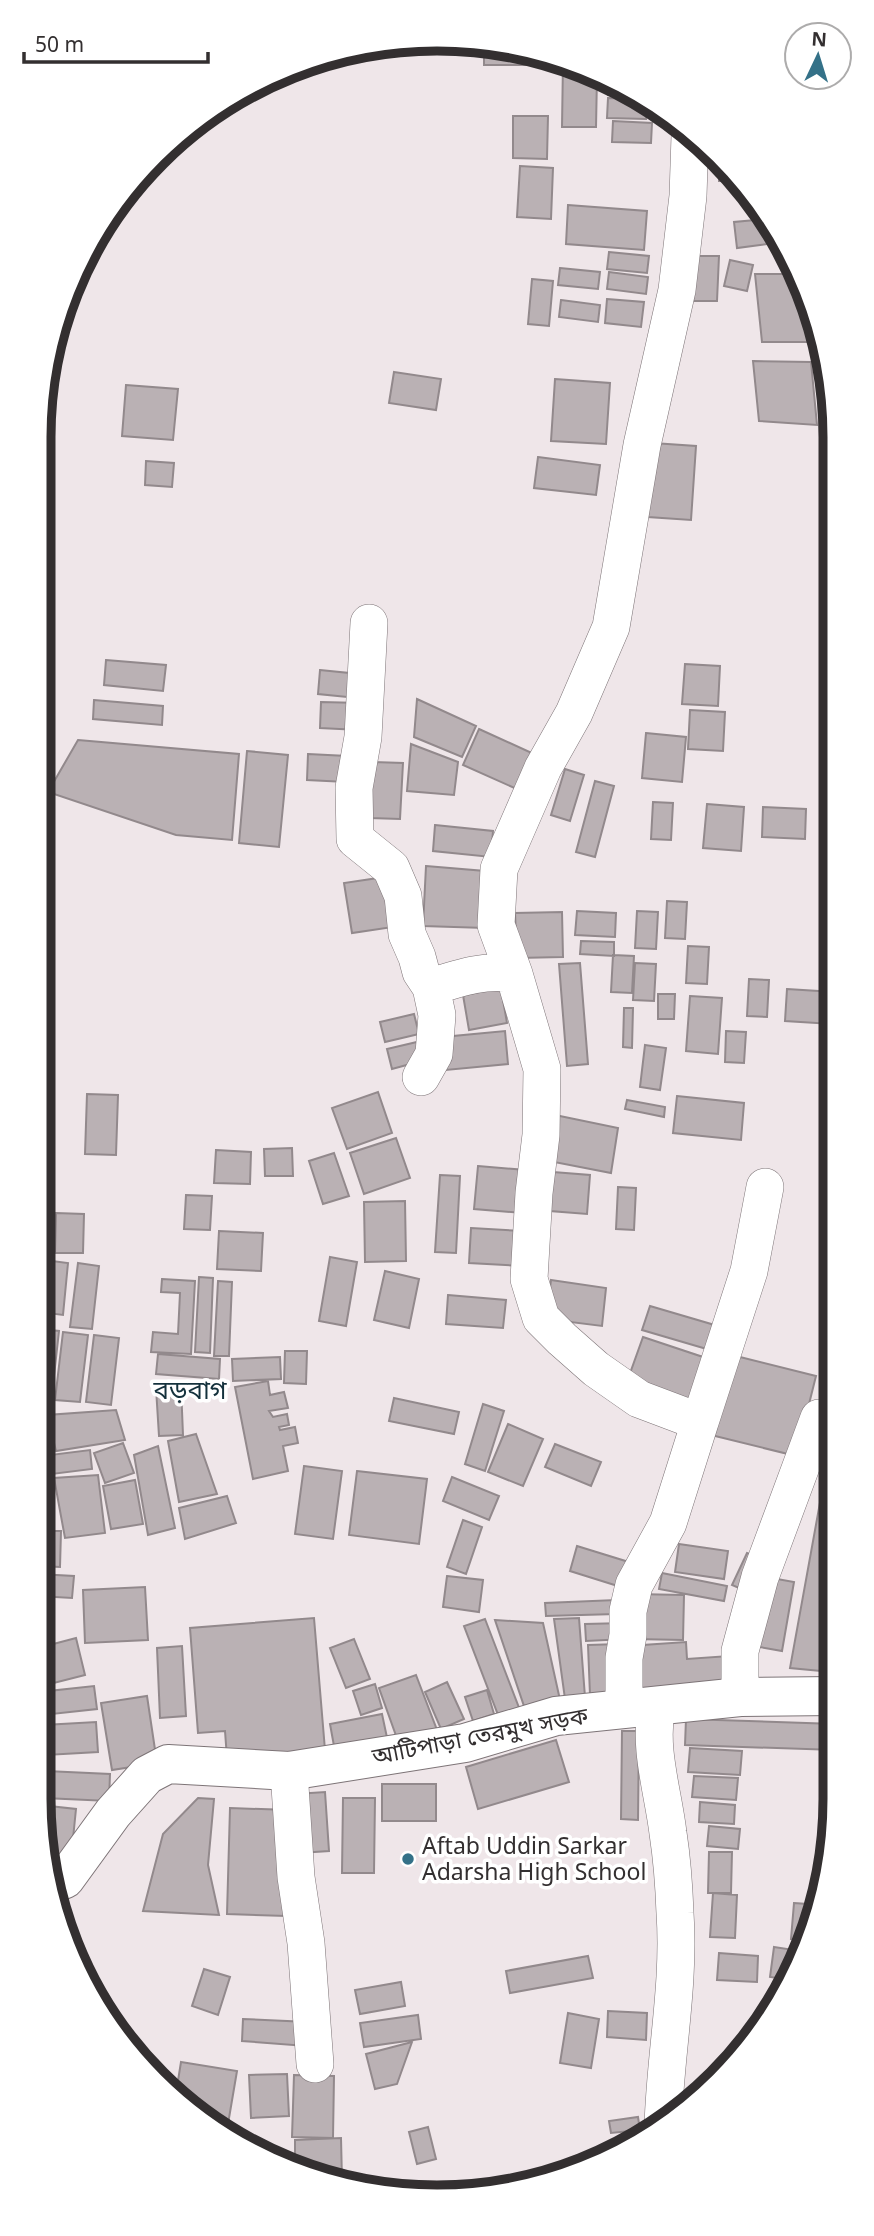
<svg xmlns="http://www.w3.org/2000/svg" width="874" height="2236" viewBox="0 0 874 2236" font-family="'Noto Sans','Noto Sans Bengali',sans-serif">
<rect width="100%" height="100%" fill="#efe6e9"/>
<!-- building -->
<path fill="#bab1b4" stroke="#92898c" stroke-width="2" d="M484,48L538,52L539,65H484Z
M563,62L597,76L596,127H562Z
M609,80L637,92L643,98L608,95Z
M608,98L645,99L647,100L646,119L607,118Z
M513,116H548L547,159L513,158Z
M613,121L652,123L651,143L612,142Z
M719,159L736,174L741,181H719Z
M520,166L553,168L551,219L517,217Z
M568,205L647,211L644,250L566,244Z
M766,219L782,242L737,248L734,222Z
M609,252L649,256L647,273L607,269Z
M695,256H719L717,301H693Z
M730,260L753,265L747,291L724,286Z
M560,268L600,272L598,289L558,285Z
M609,272L648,277L646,294L607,289Z
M755,274H798L807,301V342H762Z
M532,279L553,281L549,326L528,324Z
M607,299L644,302L641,327L605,323Z
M561,300L600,305L598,322L559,317Z
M753,361L811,362L817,425L759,421Z
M394,372L441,379L436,410L389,403Z
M555,379L610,383L606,444L551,441Z
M126,385L178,389L173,440L122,436Z
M653,443L696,446L691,520L648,517Z
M538,457L600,465L596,495L534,488Z
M146,461L174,463L172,487L145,485Z
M106,660L166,665L163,691L104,685Z
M685,664L720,666L718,706L682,704Z
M320,670L359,674L357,698L318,694Z
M417,699L476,726L462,757L414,737Z
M94,700L163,706L162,725L93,719Z
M321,702L361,703L359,730L320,728Z
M690,710L725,712L723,751L688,749Z
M479,729L534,754L519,790L463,765Z
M646,733L686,737L682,782L642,778Z
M78,740L239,754L232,840L176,835L48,792Z
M411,744L458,762L454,795L407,791Z
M247,751L288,755L279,847L239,843Z
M308,754L347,756L346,782L307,780Z
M373,762L403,763L400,819L370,818Z
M565,769L584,775L570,821L551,815Z
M595,781L614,786L595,857L576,852Z
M653,802L673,803L671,840L651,839Z
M707,804L744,807L741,851L703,848Z
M763,807L806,809L805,839L762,837Z
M435,825L493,831L491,857L433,851Z
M426,866L485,871V928L423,926Z
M385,877L393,927L352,933L344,883Z
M667,901L687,902L685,939L665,938Z
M577,911L616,913L615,937L575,935Z
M637,911L658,912L656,949L635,948Z
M562,912L563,957L517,958L515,913Z
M581,941L614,942V956L580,954Z
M688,946L709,947L707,984L686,983Z
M613,955L634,956L632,993L611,992Z
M580,963L588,1064L567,1066L559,964Z
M635,963L656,964L654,1001L633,1000Z
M749,979L769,980L767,1017L747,1016Z
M501,988L507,1023L469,1030L463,995Z
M787,989L834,992L832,1024L785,1021Z
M658,994H675L674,1019H658Z
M690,996L722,998L718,1054L686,1051Z
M624,1008H633L632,1048L623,1047Z
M414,1014L419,1034L385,1042L380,1022Z
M505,1031L508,1064L446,1070L443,1037Z
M726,1031L746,1032L744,1063L725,1062Z
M421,1041L425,1060L392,1069L387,1049Z
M645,1045L666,1048L660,1090L640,1087Z
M378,1092L392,1133L347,1149L332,1108Z
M87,1094L118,1095L116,1155L85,1154Z
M677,1096L744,1103L741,1140L673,1133Z
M627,1100L665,1107L664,1117L625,1109Z
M555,1115L618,1128L611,1173L549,1161Z
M396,1138L410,1178L364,1194L350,1153Z
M292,1148L293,1176H265L264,1149Z
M216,1150L251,1152L250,1184L214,1183Z
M334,1153L349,1196L323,1204L309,1161Z
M478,1166L526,1170L522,1213L474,1209Z
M553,1172L590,1175L587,1214L550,1211Z
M440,1175L460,1176L456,1253L435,1252Z
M618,1187L636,1188L634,1230L616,1229Z
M186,1195L212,1196L210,1230L184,1229Z
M405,1201L406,1261L365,1262L364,1202Z
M56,1213L84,1214L83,1253H55Z
M471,1228L523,1231L521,1266L469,1263Z
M219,1231L263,1233L261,1271L217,1269Z
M38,1233L48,1235L45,1248L38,1246Z
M330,1257L357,1262L346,1326L319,1321Z
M52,1261L68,1263L63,1315L47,1313Z
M78,1263L99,1266L92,1329L70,1327Z
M385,1271L419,1279L409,1328L374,1320Z
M199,1277L213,1278L210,1353L195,1352Z
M162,1279L195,1281L191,1354L151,1352L153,1332L178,1334L180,1293L161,1292Z
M551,1280L606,1288L602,1326L546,1319Z
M218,1281L232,1282L229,1356H214Z
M448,1295L506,1300L503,1328L446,1324Z
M650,1306L718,1326L710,1350L642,1330Z
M40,1329L59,1331L51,1403L38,1402Z
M63,1332L88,1335L80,1402L55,1400Z
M94,1335L119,1338L111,1405L86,1402Z
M643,1337L715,1361L699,1411L628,1379Z
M833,1338L834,1339L835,1407L822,1405Z
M285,1351H307L306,1384L284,1383Z
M158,1354L220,1359L219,1379L156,1374Z
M732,1355L816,1376L796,1456L711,1435Z
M280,1357L281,1379L233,1381L232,1359Z
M268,1381L270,1395L284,1392L288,1408L269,1411L273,1417L287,1414L289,1425L279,1427L280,1430L295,1427L298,1443L283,1446L288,1471L253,1479L235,1387Z
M181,1386L183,1435L159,1436L156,1388Z
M394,1398L459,1412L454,1434L389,1421Z
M483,1404L504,1411L485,1471L465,1464Z
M116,1410L125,1440L56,1451L47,1415Z
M508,1424L543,1439L523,1486L488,1472Z
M196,1434L217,1494L179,1502L168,1441Z
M123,1443L134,1473L105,1483L94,1453Z
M555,1444L601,1462L591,1486L545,1467Z
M158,1446L175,1528L148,1535L134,1455Z
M90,1450L92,1469L44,1475L42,1456Z
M304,1466L342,1471L333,1539L295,1534Z
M357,1471L427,1479L419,1544L349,1535Z
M98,1475L105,1533L65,1538L54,1478Z
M825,1475L835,1476V1644L831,1672L790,1668Z
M452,1477L499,1496L489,1520L443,1501Z
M135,1480L143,1524L111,1529L103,1486Z
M227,1496L236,1523L185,1539L179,1508Z
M463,1520L482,1527L466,1574L447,1567Z
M38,1531H61L60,1567L38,1566Z
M679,1544L728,1551L724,1579L675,1572Z
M577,1546L632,1563L624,1588L570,1571Z
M747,1553L760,1558L746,1591L732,1585Z
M662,1573L727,1586L724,1601L659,1589Z
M38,1574L74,1576L72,1598L38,1596Z
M447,1576L483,1580L479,1612L443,1607Z
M766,1577L794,1582L782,1651L754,1646Z
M145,1587L148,1640L85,1643L83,1590Z
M634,1594L684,1595L683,1640L634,1639Z
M616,1600V1614L546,1616L545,1603Z
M314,1618L325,1750L227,1758L225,1731L198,1733L190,1628Z
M579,1618L585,1697L565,1699L554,1619Z
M485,1619L521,1713L500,1720L464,1626Z
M495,1620L543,1623L560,1700L524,1706Z
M625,1623L626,1639L586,1641L585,1624Z
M76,1638L85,1675L38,1687V1648Z
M354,1639L370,1679L346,1688L330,1648Z
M686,1642L687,1659L729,1656L731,1689L631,1696L628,1646Z
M620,1644L621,1694L590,1695L588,1645Z
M182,1646L186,1716L160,1718L157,1648Z
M416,1675L437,1730L399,1744L379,1688Z
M447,1682L464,1719L441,1729L425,1692Z
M375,1684L382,1708L361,1715L353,1691Z
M94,1686L97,1709L52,1714L49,1691Z
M487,1690L494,1714L473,1721L465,1697Z
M147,1696L157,1763L112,1770L101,1703Z
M382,1714L389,1747L336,1757L330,1724Z
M686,1719L835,1724V1750L685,1745Z
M96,1722L98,1752L46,1755L44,1725Z
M622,1731H639L638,1820L621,1819Z
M556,1740L569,1782L478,1809L466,1767Z
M690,1748L742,1751L740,1775L688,1772Z
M46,1771L110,1774L109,1801L44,1798Z
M694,1776L738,1778L736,1800L692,1797Z
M382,1784H436V1821H382Z
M325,1792L329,1851L300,1853L296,1794Z
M198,1798L214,1799L208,1865L219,1915L143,1911L163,1834Z
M343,1798H375L374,1873H342Z
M700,1802L735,1805L734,1824L699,1822Z
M40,1805L76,1809L70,1868L50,1866Z
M230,1808L289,1810L286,1916L227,1914Z
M709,1826L740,1829L738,1849L707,1846Z
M709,1852H732L731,1893H708Z
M713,1893L737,1895L735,1938L710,1937Z
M794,1903L821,1905L803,1940L791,1939Z
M774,1947L794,1950L793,1962L784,1979L770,1977Z
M719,1953L758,1956L757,1982L717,1980Z
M588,1956L593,1978L510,1993L506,1971Z
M204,1969L230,1977L218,2015L192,2006Z
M401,1982L405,2006L360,2014L355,1990Z
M608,2011L647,2013L646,2040L607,2037Z
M568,2013L599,2019L591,2068L560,2063Z
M418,2015L421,2039L364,2047L360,2023Z
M243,2019L308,2022L306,2046L242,2041Z
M412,2042L397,2084L375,2089L366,2054Z
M723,2054L737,2056L720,2073Z
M181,2062L237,2071L228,2124L209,2121L176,2093Z
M287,2074L289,2116L251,2118L249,2075Z
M294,2075L334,2076L333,2138L292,2137Z
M638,2117L640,2130L611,2133L609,2121Z
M428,2127L436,2159L417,2164L409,2132Z
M341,2138L342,2180L295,2164V2140Z"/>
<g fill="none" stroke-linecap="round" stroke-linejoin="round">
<defs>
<path id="minor" d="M369,623L363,737L354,788L355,839L391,868L403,896L407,934L417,957L421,972L431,987
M421,1077L434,1054L437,1015L431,987C459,978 485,969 514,974
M700,1422L749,1271L765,1187
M740,1697V1651L760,1577L819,1418
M657,1706C648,1748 663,1791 668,1833C672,1859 674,1886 675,1913C680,1984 665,2055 663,2126
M624,1709V1658L628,1635V1611L634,1585L668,1523L700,1422L639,1399L596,1369L562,1339L541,1318L529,1279L534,1193L541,1135L542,1069L514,974L496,925L499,869L543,768L574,713L611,627L642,445L677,290L688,196L690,136
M289,1771L296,1877L306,1943L315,2064"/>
<path id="major" d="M53,1884L65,1879L113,1813L147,1775L168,1764L289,1771L465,1743L556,1716L740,1697L835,1696"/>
</defs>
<!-- minor casing -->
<use href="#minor" stroke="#7d7477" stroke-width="38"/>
<!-- major casing -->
<use href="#major" stroke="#7d7477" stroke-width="40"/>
<!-- minor -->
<use href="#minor" stroke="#fff" stroke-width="37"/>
<!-- major -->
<use href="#major" stroke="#fff" stroke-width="38"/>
</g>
<!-- markers -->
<circle fill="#347188" stroke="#fff" stroke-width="2.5" cx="408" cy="1859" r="7"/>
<g text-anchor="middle" stroke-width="7" stroke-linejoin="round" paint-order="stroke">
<!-- street labels -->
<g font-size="23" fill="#332f30" stroke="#fff">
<text transform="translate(480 1736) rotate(-11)" y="8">আটিপাড়া তেরমুখ সড়ক</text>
</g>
<!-- poi labels -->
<g font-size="23" fill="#332f30" stroke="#fff" text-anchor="start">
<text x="422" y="1854">Aftab Uddin Sarkar<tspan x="422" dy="26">Adarsha High School</tspan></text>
</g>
<!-- quarter labels -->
<g font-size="26" fill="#14313c" stroke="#fff">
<text x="190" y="1399">বড়বাগ</text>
</g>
</g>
<!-- crop -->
<path d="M0 0H874V2236H0ZM437 51H437A386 386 0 0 1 823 437V1799A386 386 0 0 1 437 2185H437A386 386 0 0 1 51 1799V437A386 386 0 0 1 437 51Z" fill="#fff" fill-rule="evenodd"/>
<path fill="none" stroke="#332f30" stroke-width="9" d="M437 51H437A386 386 0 0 1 823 437V1799A386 386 0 0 1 437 2185H437A386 386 0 0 1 51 1799V437A386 386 0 0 1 437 51Z"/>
<!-- north arrow -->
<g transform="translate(818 56) rotate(4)"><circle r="33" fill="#ffffff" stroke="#adacac" stroke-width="2"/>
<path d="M0-5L12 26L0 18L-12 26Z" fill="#347188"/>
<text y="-10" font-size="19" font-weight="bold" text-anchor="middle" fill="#332f30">N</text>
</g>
<!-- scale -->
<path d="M24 52v10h184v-10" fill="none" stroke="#332f30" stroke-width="3.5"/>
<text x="35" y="52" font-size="21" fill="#332f30" stroke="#ffffff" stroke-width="5" paint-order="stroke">50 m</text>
</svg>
